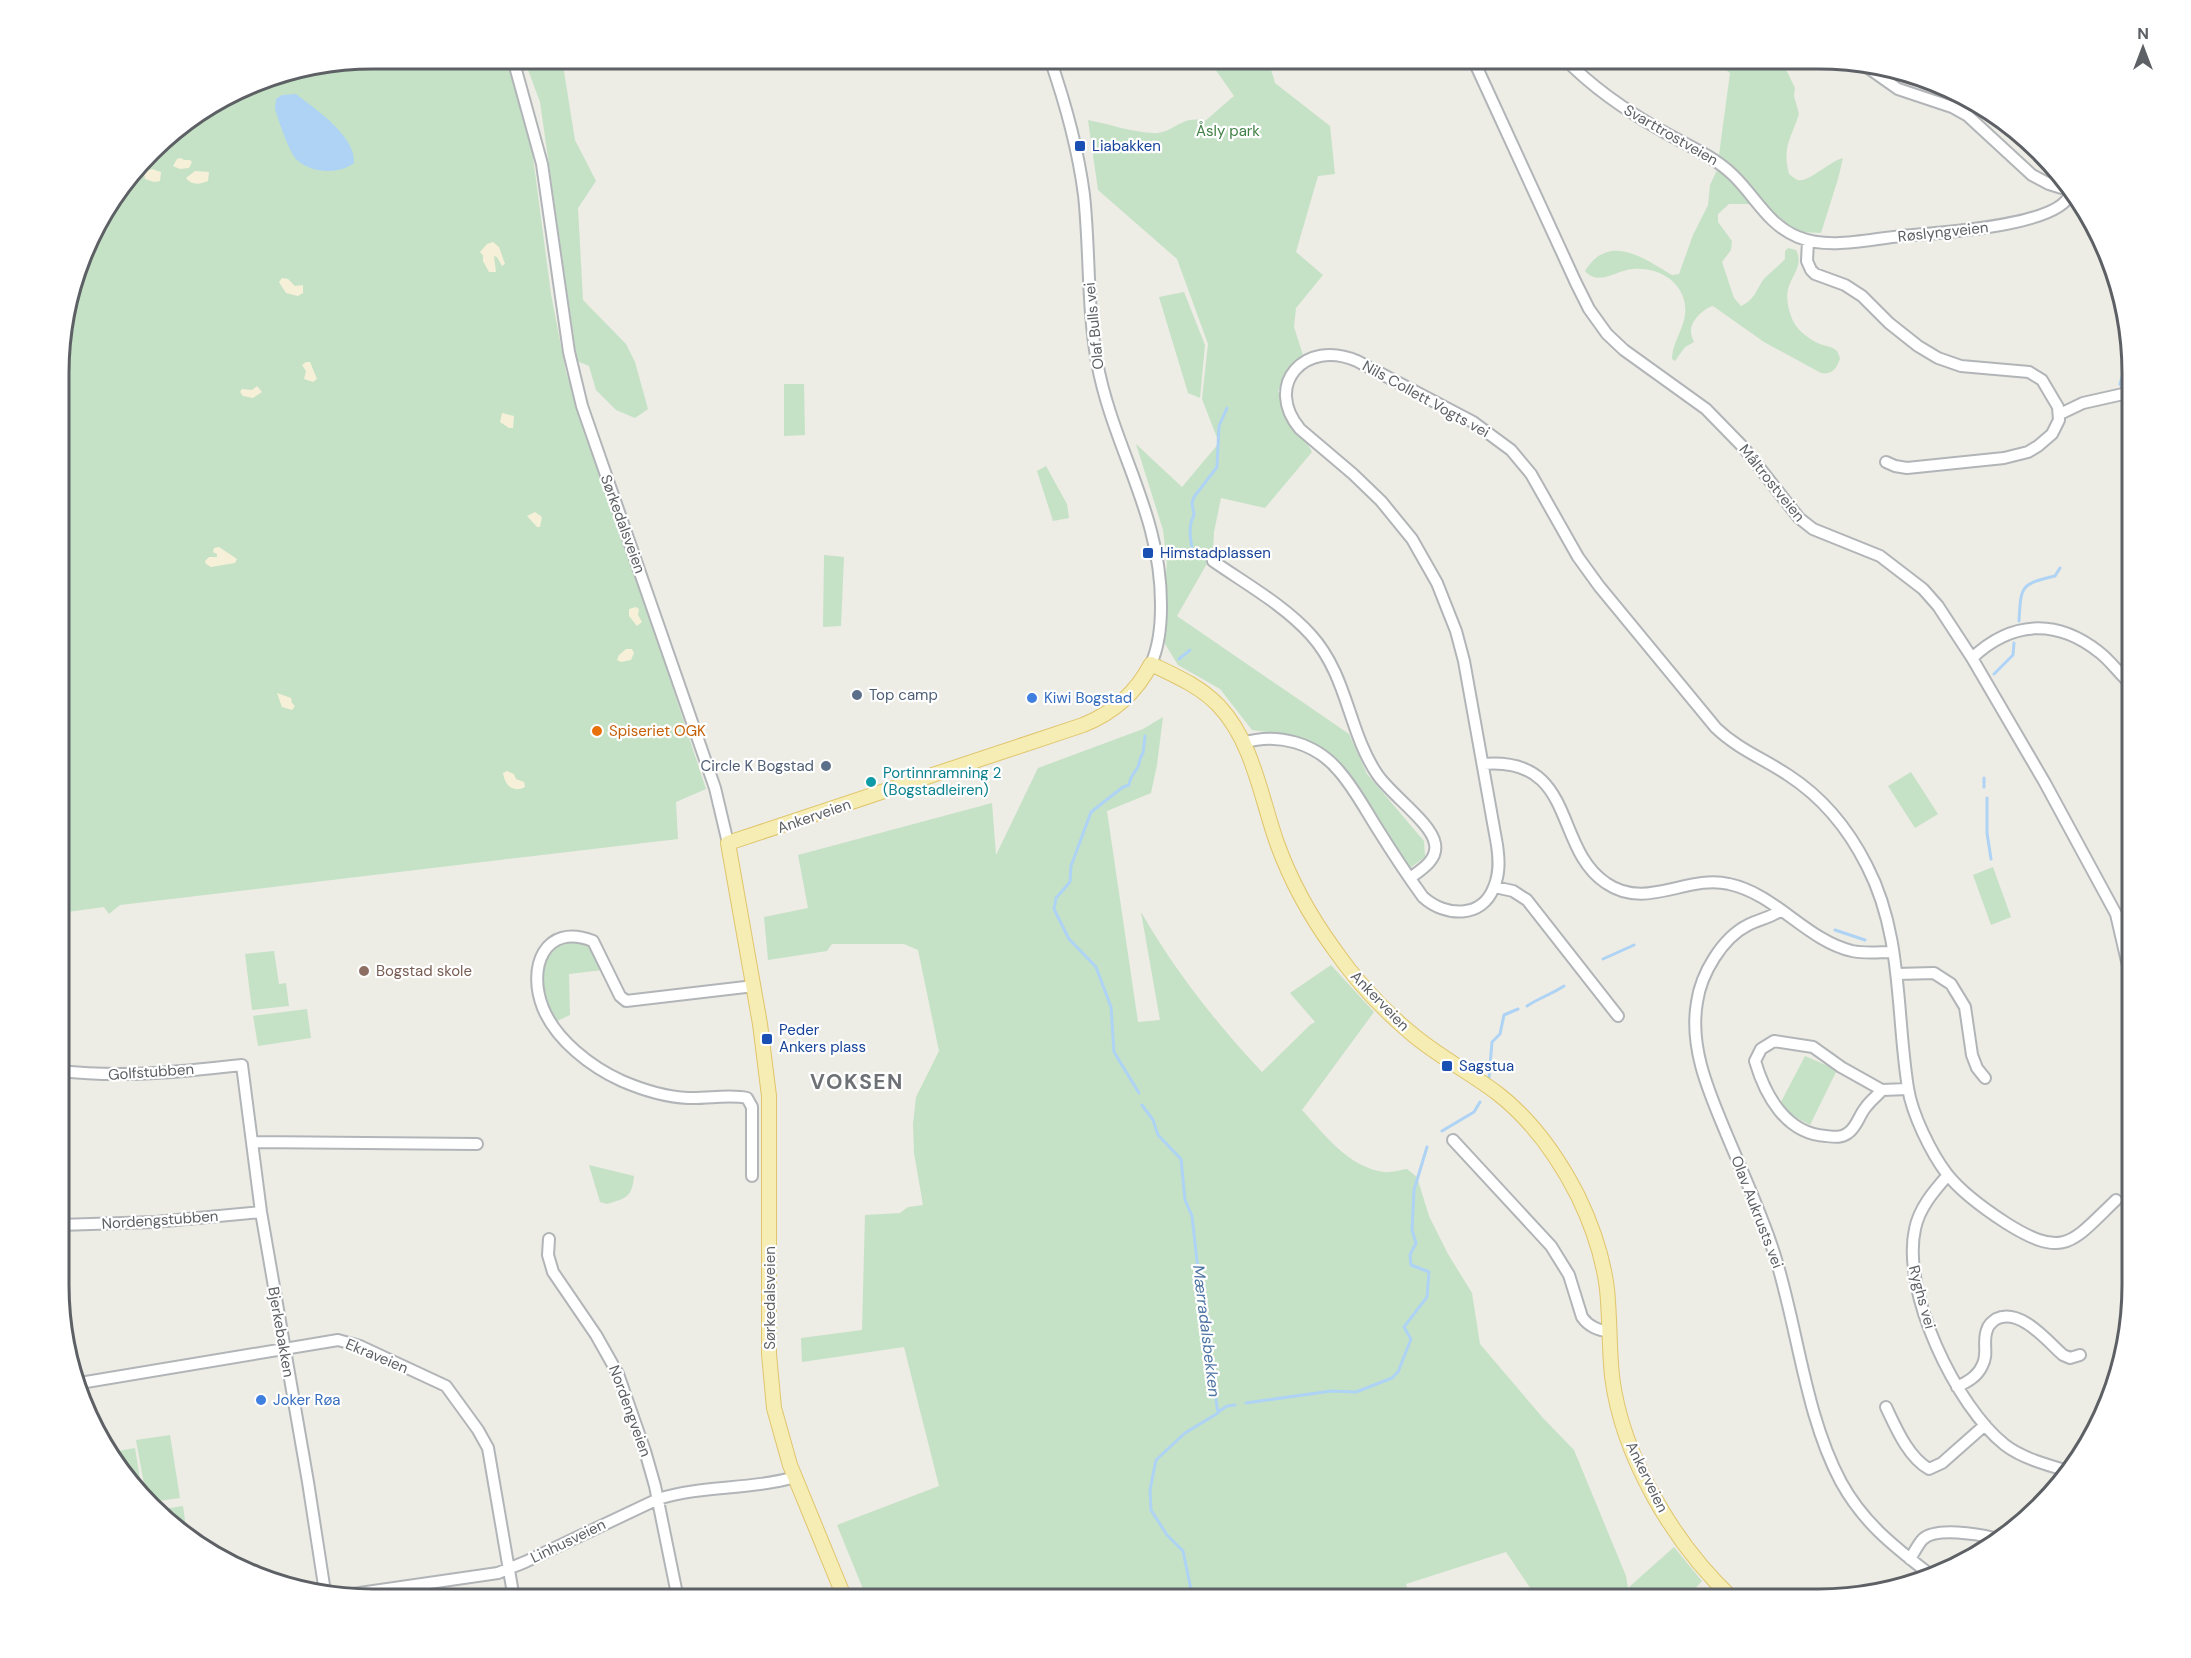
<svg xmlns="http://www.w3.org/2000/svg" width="2191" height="1658" viewBox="0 0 2191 1658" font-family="'DM Sans',sans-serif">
<rect width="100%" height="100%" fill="#edece5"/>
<!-- green -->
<path fill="#c5e2c6" d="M373,59H507L529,127L551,294L566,372L614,509L706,789L676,802L678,839L120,905L109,914L104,907L60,913L61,332L100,216L166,136L272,75Z
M524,59H562L575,140L596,181L578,208L583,300L626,344L635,362L648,409L635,418L616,410L596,390L589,366L577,361L540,102Z
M1208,59H1268L1275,83L1330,126L1335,174L1318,176L1296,252L1323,275L1296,308L1294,327L1303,355L1278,391L1312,452L1265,508L1221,498L1214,532L1213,553L1177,616L1349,734L1367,774L1424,841L1425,857L1410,868C1380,822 1347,755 1293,736C1280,732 1265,732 1252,730L1220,689L1178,665L1165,644L1163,606L1167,563L1163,530L1136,444L1182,487L1219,443L1202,399L1208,344L1177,259L1098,190L1088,120C1109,124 1131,132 1152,133C1173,135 1181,114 1205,121L1234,96Z
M1709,59H1781L1795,88L1794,96L1799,114C1791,139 1782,146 1789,174C1792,176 1795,179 1798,180C1808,183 1830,161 1843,158L1838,179L1821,233L1802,232L1789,227L1765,207L1748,204H1729L1718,214V222L1732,241L1731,250L1722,262L1734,298L1741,306C1754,300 1756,291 1763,280C1769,273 1778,267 1785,259V251L1788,248L1796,250C1804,265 1792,275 1788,289C1786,297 1788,308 1791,316C1795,329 1808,339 1820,344C1825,346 1834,347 1837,351C1838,352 1840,358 1840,359C1836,369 1832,375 1821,373L1764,342L1713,306C1704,308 1690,321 1691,332C1691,336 1693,339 1694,342L1685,347L1675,361L1672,359C1673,337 1690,324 1684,300C1678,278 1655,267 1633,269C1616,270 1599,287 1585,271C1609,232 1643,258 1672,275L1679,274L1693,235L1708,205L1710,185L1717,170L1730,73Z
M1184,292L1205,345L1200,398L1188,393L1159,297Z
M784,384H804L805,435L784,436Z
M1046,466L1067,504L1069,518L1053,521L1037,471Z
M824,555L844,557L841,626L823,627Z
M1163,717L1157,765L1151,793L1107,811L1138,1022L1160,1020L1141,912C1175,971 1216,1023 1262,1072L1310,1025L1315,1022L1290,993L1331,965L1374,1012L1302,1110C1325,1135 1348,1167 1384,1172C1391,1173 1400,1170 1407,1169L1417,1177L1429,1216L1448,1254L1472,1293L1480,1344L1543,1418L1574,1450L1626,1576L1628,1588L1674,1547L1702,1581L1685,1599L1537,1598L1506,1552L1406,1584L1410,1599H867L837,1525L939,1486L904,1347L802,1362L801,1338L862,1330L865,1215L900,1213L908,1207L923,1205L914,1153L913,1124L916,1097L939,1051L918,950L904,944H832L827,951L768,960L764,917L808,908L798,855L992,803L996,855L1038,768L1143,729Z
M1911,772L1938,814L1915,828L1888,786Z
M1993,867L2011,917L1991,925L1973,875Z
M578,940L591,945L603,970L569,974L570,1015L555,1022C552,1017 548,1011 546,1005C539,987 537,951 559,942C565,940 572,940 578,940Z
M274,951L279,984L286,983L289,1006L252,1010L245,954Z
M307,1009L311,1038L258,1046L253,1016Z
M1805,1056L1837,1070L1810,1125L1791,1115L1781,1102Z
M589,1165L634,1176C632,1198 626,1198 607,1204L600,1202Z
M170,1435L180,1498L151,1502L146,1495L136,1440Z
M135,1448L142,1491L112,1452Z
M183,1506L187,1535L166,1522L157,1510Z"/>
<!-- sand -->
<path fill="#f6f0d8" d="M181,158L184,160H190L192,162L189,168L180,169L173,166L177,159Z
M152,169L161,172L160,181L154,182L145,179L144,172Z
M195,171L209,172L208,181C201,184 192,186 186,178Z
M493,242L499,247L505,264L502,266L497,257L494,256L496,272H489L483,261V255L480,252L487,244Z
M282,278L288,279L295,286L303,285V293L298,296L286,293L279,282Z
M306,362H310L317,379L313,382L304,379L306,371L302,365Z
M257,386L262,392L253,398L243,396L240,392L242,389L252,390Z
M502,413L514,416L513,428H509L500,422Z
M535,512L542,517L540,527H537L527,516Z
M219,547L237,559L235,563L211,567L206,564L205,561L209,557H217V554L213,552L214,548Z
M636,607L639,609L638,615L642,622L637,626L629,616V609Z
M626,649H632L634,653L631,660L621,662L617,660L619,655Z
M277,693L291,698L292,703L295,706L292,710L282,707Z
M507,771L514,774L516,779L524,782L525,787C513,793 505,786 503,773Z"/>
<!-- water -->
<path fill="#aed3f4" d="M296,94C315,109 356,136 354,163C338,175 311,173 297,160C290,154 279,122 276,112C274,108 276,103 276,99L282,95Z"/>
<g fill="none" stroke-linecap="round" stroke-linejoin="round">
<!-- stream -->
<path stroke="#aed3f4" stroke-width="3" d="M2123,388L2120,384L2127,361L2131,357
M2128,397L2132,408
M1194,557C1191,544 1187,527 1194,515L1192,503L1194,497L1217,467L1219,426L1227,408
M2019,621C2021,586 2020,584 2055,576L2060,568
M1179,659L1190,650
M1994,674L2013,655L2014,643
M1984,787V778
M1987,798V833L1991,859
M1835,930L1865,940
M1603,959L1634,945
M1527,1006C1539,998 1552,994 1564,986
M1489,1078L1492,1042L1500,1034L1504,1015L1518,1009
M1139,1093L1114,1052L1111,1007L1096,967L1069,939L1054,909L1056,898L1070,882L1071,866L1091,812L1123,787L1129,785C1130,776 1134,774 1138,767C1140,762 1139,758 1143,753L1145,736
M1142,1105L1153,1120L1158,1135L1181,1159L1185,1200L1192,1216L1200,1288L1218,1413L1185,1433L1156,1460L1150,1490L1151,1510L1167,1535L1183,1551L1193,1599
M1442,1131L1474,1112L1480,1102
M1246,1403L1331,1391L1356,1392L1392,1378L1398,1372L1411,1339L1404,1327L1427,1297L1429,1272L1411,1265L1410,1255L1416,1243L1412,1230L1414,1190L1427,1147
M1218,1412L1227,1406L1235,1405"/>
<defs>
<path id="minor" d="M513,59L542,164L569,352L582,406L715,788L728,843
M1050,59C1065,102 1078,149 1084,195C1090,251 1087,307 1097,362C1113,449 1162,514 1161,607C1161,626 1159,646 1151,664
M1473,59L1576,283L1589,309L1607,334L1624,350L1706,409L1744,448L1799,518L1813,529L1880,556L1923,589L1938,606L1972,658L2045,783L2116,914L2132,983
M1565,59C1594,89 1628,112 1664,132C1688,146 1712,155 1733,175C1755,196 1768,225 1798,237C1829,250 1869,239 1902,236C1933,233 2059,227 2070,194
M1864,65L1898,89L1952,107L1968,116L2032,175L2049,184L2065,189
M1808,241L1807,261L1811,270L1815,274L1845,285L1862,296L1889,323L1918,346L1938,358L1961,366L2029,372L2042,380L2058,407L2059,420L2052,434L2038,446L2028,452L2004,458L1907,468L1895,466L1886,462
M2060,414L2083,403L2132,392
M1213,561C1246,584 1284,605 1311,635C1348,676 1348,731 1377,774C1390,794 1432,823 1435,844C1438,860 1421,870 1410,878
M1972,658C2011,621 2056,618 2099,652C2111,661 2120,675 2132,685
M1243,743C1277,732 1316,743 1339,771C1354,788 1365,809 1377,828C1392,852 1407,875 1423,897C1445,917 1482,919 1494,887C1500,873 1499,859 1497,845L1464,661L1456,631L1437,583L1412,539L1381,501L1353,474L1300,429C1263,385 1305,338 1357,361L1473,422L1511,450L1531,474L1578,557L1599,586L1716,728C1738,749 1764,759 1788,775C1822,797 1849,830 1867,866C1903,935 1896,1014 1908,1088C1912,1114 1931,1153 1947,1174C1962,1193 1986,1210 2006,1223C2065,1260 2072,1242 2116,1200
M1483,764C1577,756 1553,848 1606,883C1646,911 1687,874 1729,884C1776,894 1806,940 1852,951C1866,954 1879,952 1893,952
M1495,887L1513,891L1527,900L1618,1016
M1781,910C1771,918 1759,919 1748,925C1722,938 1701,974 1697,1002C1689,1048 1709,1092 1726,1133C1743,1174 1762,1214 1775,1256C1798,1329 1805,1415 1841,1482C1864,1524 1895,1547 1932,1576
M1897,974L1934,973L1951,984L1965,1007L1972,1055L1977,1068L1985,1078
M60,1071C122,1078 179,1072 242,1065L261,1212L308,1482L325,1592
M1882,1090L1841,1067L1813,1047L1774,1041L1761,1049L1755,1061C1765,1095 1786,1134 1826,1136C1835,1137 1841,1138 1848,1133C1857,1127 1859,1115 1866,1107C1870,1101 1877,1096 1882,1090L1908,1089
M1453,1140L1551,1246L1569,1275L1582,1317C1589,1327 1598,1330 1610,1332
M252,1142L477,1144
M1948,1175C1934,1191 1919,1208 1915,1229C1901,1292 1956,1406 2005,1445C2022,1458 2047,1465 2068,1471
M752,1176V1107L747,1098C729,1094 707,1099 688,1098C665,1097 643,1090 622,1081C591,1067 556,1040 543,1008C527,968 544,922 593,941L620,996L626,1001L754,986
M59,1225L155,1222L261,1212
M549,1239L548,1255L553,1272L596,1335L618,1374L645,1451L655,1486L678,1599
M80,1383L338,1340L360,1346L446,1386L478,1430L488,1448L514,1599
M1957,1387C1967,1382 1977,1377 1982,1366C1989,1354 1982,1342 1987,1330C1988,1325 1992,1322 1996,1319C2020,1307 2047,1341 2063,1355L2070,1358L2080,1355
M1886,1407C1896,1428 1908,1457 1929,1469L1942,1463L1985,1425
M1910,1559C1914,1553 1918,1544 1923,1539C1936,1527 1978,1534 1994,1538
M339,1596L498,1573L525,1562L658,1499C702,1485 750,1490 795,1477"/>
<path id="major" d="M845,1599L790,1465L774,1408L769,1354V1096L760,1024L728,843L1083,725C1113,713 1136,693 1151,664C1176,676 1200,686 1219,706C1253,742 1261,798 1277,843C1291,882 1310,916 1334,949C1356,981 1382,1009 1412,1034C1438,1056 1469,1072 1497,1093C1532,1120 1558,1157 1578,1196C1592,1225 1603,1257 1607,1289C1610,1318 1609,1347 1612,1376C1622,1457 1674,1544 1733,1599"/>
</defs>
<!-- minor casing -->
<use href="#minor" stroke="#b2b5b8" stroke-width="14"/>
<!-- major casing -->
<use href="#major" stroke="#e0c56c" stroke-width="16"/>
<!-- minor -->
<use href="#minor" stroke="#fff" stroke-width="10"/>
<!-- major -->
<use href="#major" stroke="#f5edb3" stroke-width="14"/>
</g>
<!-- markers -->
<g fill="#1a4fb4" stroke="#fff" stroke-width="2">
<rect x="1074" y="140" width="12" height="12" rx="3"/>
<rect x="1142" y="547" width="12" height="12" rx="3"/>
<rect x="761" y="1033" width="12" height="12" rx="3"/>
<rect x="1441" y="1060" width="12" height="12" rx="3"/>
</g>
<g fill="#5c6f8a" stroke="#fff" stroke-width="2">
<circle cx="857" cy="695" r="6"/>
<circle cx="826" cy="766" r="6"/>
</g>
<g fill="#3f7fe0" stroke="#fff" stroke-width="2">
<circle cx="1032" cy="698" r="6"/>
<circle cx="261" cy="1400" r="6"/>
</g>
<circle fill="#e8710a" stroke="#fff" stroke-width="2" cx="597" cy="731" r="6"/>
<circle fill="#0f9aa8" stroke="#fff" stroke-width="2" cx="871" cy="782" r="6"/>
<circle fill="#8d6e63" stroke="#fff" stroke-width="2" cx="364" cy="971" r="6"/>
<g text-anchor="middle" stroke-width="4.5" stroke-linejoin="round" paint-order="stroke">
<!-- park labels -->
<g font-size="15" fill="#408046" stroke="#fff">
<text x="1228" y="136">Åsly park</text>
</g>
<!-- street labels -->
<g font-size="15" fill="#5d6064" stroke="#fff">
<text transform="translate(1671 135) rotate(30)" y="5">Svarttrostveien</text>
<text transform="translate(1943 232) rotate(-6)" y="5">Røslyngveien</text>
<text transform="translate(1094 326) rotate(-96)" y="5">Olaf Bulls vei</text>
<text transform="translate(1426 399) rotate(29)" y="5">Nils Collett Vogts vei</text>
<text transform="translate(1772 483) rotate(51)" y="5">Måltrostveien</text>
<text transform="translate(623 524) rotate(70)" y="5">Sørkedalsveien</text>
<text transform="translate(814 816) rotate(-19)" y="5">Ankerveien</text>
<text transform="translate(1380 1001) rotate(46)" y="5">Ankerveien</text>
<text transform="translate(151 1072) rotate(-4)" y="5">Golfstubben</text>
<text transform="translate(1757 1212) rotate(69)" y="5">Olav Aukrusts vei</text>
<text transform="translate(160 1220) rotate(-4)" y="5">Nordengstubben</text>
<text transform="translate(1922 1297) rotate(75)" y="5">Ryghs vei</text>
<text transform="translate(770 1298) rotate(-90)" y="5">Sørkedalsveien</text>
<text transform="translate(281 1332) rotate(80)" y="5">Bjerkebakken</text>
<text transform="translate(377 1356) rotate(23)" y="5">Ekraveien</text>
<text transform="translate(630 1411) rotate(70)" y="5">Nordengveien</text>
<text transform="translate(1647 1477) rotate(64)" y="5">Ankerveien</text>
<text transform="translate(568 1541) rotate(-26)" y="5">Linhusveien</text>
</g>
<!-- transit labels -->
<g font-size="15" fill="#164399" stroke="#fff" text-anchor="start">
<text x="1092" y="151">Liabakken</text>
<text x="1160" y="558">Himstadplassen</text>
<text x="779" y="1035">Peder<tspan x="779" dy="17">Ankers plass</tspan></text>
<text x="1459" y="1071">Sagstua</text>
</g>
<!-- service labels -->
<g font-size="15" fill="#4e5e75" stroke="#fff" text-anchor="start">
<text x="869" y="700">Top camp</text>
<text x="814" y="771" text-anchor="end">Circle K Bogstad</text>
</g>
<!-- shop labels -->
<g font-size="15" fill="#366cbe" stroke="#fff" text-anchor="start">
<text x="1044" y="703">Kiwi Bogstad</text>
<text x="273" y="1405">Joker Røa</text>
</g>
<!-- food labels -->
<g font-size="15" fill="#c56008" stroke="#fff" text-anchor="start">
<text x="609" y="736">Spiseriet OGK</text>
</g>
<!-- culture labels -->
<g font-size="15" fill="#0d838f" stroke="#fff" text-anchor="start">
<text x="883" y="778">Portinnramning 2<tspan x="883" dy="17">(Bogstadleiren)</tspan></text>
</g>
<!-- education labels -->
<g font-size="15" fill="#785e54" stroke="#fff" text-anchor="start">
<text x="376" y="976">Bogstad skole</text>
</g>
<!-- water labels -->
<g font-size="16" font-style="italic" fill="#4d74a5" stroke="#fff">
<text transform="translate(1207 1331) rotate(83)" y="6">Mærradalsbekken</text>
</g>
<!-- district labels -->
<g font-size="21" font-weight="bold" letter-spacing="1.5" fill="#6e7176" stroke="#fff">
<text x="857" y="1089">VOKSEN</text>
</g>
</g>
<!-- crop -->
<path d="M0 0H2191V1658H0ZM373 69H1818A304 304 0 0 1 2122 373V1285A304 304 0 0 1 1818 1589H373A304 304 0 0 1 69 1285V373A304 304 0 0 1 373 69Z" fill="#fff" fill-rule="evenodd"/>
<path fill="none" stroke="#5d6064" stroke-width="3" d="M373 69H1818A304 304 0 0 1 2122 373V1285A304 304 0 0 1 1818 1589H373A304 304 0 0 1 69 1285V373A304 304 0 0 1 373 69Z"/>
<!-- north arrow -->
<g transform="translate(2143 48)" stroke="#ffffff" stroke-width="4.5" paint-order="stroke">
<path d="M0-4.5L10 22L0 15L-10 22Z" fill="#5d6064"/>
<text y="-9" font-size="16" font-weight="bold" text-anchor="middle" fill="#5d6064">N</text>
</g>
</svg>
